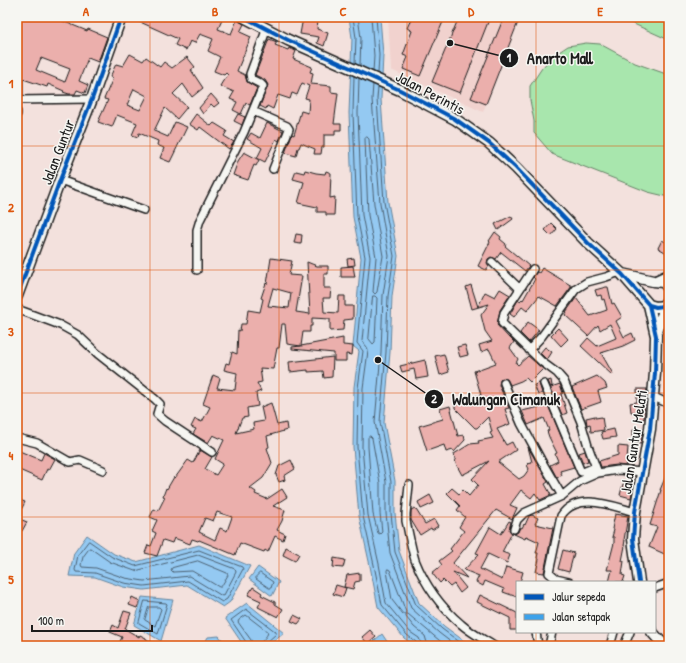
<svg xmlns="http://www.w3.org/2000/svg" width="686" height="663" viewBox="0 0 686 663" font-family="'Patrick Hand',sans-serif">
<rect width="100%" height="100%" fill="#f3e1dd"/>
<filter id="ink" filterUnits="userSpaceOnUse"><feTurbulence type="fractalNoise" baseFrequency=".025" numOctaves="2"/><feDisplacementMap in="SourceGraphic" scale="8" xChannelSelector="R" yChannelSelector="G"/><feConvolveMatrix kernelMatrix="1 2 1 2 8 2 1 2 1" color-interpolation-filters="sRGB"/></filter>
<g filter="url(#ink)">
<!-- built -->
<path fill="#f1d2ce" d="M388,17H520L483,112L391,70Z"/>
<!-- green -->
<path fill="#a8e6ad" stroke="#628164" d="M619,17H669V40L625,20Z
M586,43L600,44L635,63L669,75V197L648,192L552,154L534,133V121L530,100V86L542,68L553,56L568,46Z"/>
<!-- water -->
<path fill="#94c9f2" stroke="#64849c" d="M349,17H380L383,55L381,99L388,202L398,256L392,296L390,352L384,423L395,481V513L399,551L419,603L444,626L471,646H415L404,638L378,607L370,566L359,516L353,447L354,387L359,351L353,346L361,258L353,217L349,113L352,38Z
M87,535L114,554L136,562L199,545L250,566L230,602L223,607L187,585L144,590L123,587L95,577L69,576L74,553Z
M258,567L279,582L272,596L249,579Z
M142,597L173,600L161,641L134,625Z
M247,603L284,633L268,646H244L225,618Z
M382,634L390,646H368Z
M219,636L227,646H203L208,637Z"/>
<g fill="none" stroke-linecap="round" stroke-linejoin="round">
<!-- shore -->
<path stroke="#4c6172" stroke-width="1" d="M353,17L356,38L355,63
M358,17L361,38L360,65
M371,17L374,56L373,72
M376,17L379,55L378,74
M354,76L353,113L357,216L365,257L357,343L363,351L358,388L357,447L363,516L374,565L382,605L407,635L416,642L417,646
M359,78L358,113L362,215L370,257L362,341L367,347L368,351L363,388L362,447L368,515L379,564L386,603L410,632L419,638L422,646
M373,84L372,99L380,203L389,256L383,295L381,352L375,422L386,482V513L390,553L411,608L439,633L456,646
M378,87L377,99L384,202L394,256L388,296L386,352L380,422L391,482V513L395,552L416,605L442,629L465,646
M367,137L369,139L374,204L383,256L377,292L375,294L373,292L376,257L368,215L365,139Z
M373,296H375L377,298L375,342L373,344L369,339Z
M370,436L372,438L380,483V513L382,532L380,534L378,533L373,514L368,447V438Z
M89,541L112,557L135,566L199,550L242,567L243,569L227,599L222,602L188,581L144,586L124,583L95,573L76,572L75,570L78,555Z
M90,548L110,562L135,571L198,555L235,569L236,572L224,595L222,596L189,576L144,581L125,578L96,568L82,567L81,565L83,557Z
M198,561L227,573L228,575L221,587H219L192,571L173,572L171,570L172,568Z
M388,569L390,570L406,612L405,614H403L392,600L387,571Z
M260,573L273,582L271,588H269L256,579V577Z
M145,601L166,603L167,604L158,634L139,623Z
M149,607H159L161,609L155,626L145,620Z
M247,646L246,642L231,620L246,609L276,632V634L267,642L266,646
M252,646L251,640L238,622L239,620L246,615L268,632C267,638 261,639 261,646
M428,646L425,636L414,627L406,617V614H408L446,646"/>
</g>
<!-- building -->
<path fill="#ebafac" stroke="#1c1c1c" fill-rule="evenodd" d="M17,17H53L87,31L88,29L107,37L98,62L88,58L79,81L88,85L85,93L77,90L75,94H69L63,92L64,91L48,84L47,87L23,79V95H17ZM41,58L70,69L65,82L36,70Z
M129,17H215L222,20L218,29L231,34L237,20L244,24L240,32L251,37L237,71L245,75L247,82L257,88L250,105L246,103L241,114L233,110L237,102L230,99L234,92L220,86L223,81L228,75L226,73L224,75L214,71L220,57L208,51L213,39L200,34L195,43L190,41L186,50L175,45L178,39Z
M412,17H445L420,76L403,69L408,57L403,55L412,31L407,28Z
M459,17H490L460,93L432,82Z
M504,17H520L486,104L471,98Z
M303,18L318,20L317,29L328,33L324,46L317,43L319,37L300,34Z
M269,39L277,42L275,45L288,50L289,48L296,51L293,59L312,67L310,72L313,73L311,84L331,86V92L338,93L334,124H341V130H335V135H324V147H322L321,154H314L315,149L301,143L299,148H298L296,156L285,153L292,134L294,135L301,111L308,113L309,99L305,98L309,86L302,83L297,95L292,93L290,99L278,95L273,109L267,106L266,109L260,106L268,85L265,80L255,75Z
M130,54L143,61L146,57L160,67L164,62L172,68L187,57L195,67L191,70L203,88L192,97L183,84L173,94L187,107L177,119L165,108L154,131L168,137L175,122L187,127L170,162L160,158L164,148L157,145L158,141L139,133L138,137L132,135L137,123L117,115L112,127L98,122L108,100L104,99L113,78L110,77L116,64L123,66ZM134,89L147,96L140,110L127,105Z
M211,94L219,103L214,107L211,104L203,114L199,108Z
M196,114L211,126L214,123L227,131L224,136L234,142L229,149L200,127L198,130L189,124Z
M238,114L245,117L242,125L234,121Z
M267,123L283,131L279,141L276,139L265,162L257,158L262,148L247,139L251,133L260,138Z
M244,152L259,160L256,166L254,165L248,180L233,175L238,161Z
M305,170L316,173L325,174L326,171L331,173L330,198L335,197L334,215H326V212H317V207L298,203L304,182L293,179L296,171L304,173Z
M511,216L513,219L498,230L495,224Z
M551,223L557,229L551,236L545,230Z
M495,232L501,237L500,239L506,244L505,246L529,266L525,271L501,252L496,259L491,257L488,259L487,263L489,266L486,270L478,266L490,242L489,241Z
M296,234L302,235L301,244L294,243Z
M662,240L669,244V248L667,253L658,248Z
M271,258L292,261L289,275L302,276L296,312L310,314L307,262L317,266H328V274H324V288H331L330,298H323L324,312L338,313L339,296H345V306H353V319L344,320L343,330L330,331V319L312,318V326H310V332H303L301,346L343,338V345L353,346L352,355L346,354V361H334V353L292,349V347L301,346L287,344L285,324H282L279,348H277L273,369L260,368L262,382L257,383L261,391L256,393L258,406L247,408L248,417L242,418L236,433L254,429L253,423L264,421L261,407L271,403L277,425L286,423L287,430L267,436L269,447L267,448L272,463L263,478L250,488L256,492L255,494L267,499L282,489L287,497L273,506L285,510L282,521L277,530L285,534L283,540L275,536L268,552L265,550L264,552L240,543L235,555L199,540L198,541L192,539L190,544L174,538L172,543L163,540L157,556L145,553L148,545L151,546L156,533L152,531L157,520L150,517L154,509L158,511L165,497L163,496L166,488L167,489L174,477L175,478L188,460L193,463L200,450L212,457L205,469L216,475L223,464L215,459L224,440L213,435L208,443L193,434L196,429L191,427L195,419L202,422L210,407L203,404L213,375L220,378L217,388L235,390L237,373L224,370L226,363L229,364L232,352L237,354L238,330L240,331L241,324H246L248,310L260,312L263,299L261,298L266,283L267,284ZM273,288L291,293L289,308L268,306ZM217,512L232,517L227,531L220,528L215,540L199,532L205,518L213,521Z
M354,258L355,265L348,266L347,259Z
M353,266L355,277H341V267Z
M542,268L572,286L557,306L539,296L527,311L522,307L514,317L510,314L518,300L520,301L522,299L523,300L535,279L533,277L537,272L539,273Z
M471,285L478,307L485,292L495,297L500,289L510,295L500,310L497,325L509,338V337L514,342L510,348L518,359L516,363L518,365L528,356L543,369L530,382L526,378L521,381L510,385L507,379L502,378L500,380L499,385L509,408L505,409L510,424L497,429L506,445L512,442L516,450L498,462L519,479L524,476L529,469L527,465L529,464L528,463L532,462L528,447L548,482L545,484L551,495L540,500L535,493L531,498L521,490L510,505L517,508L512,519L496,510L453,563L467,578L453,572L466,588L460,593L454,584L450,587L443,580L440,583L432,573L442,565L439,561L452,551L450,549L464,531L459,527L465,517L457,510L460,506L447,493L452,488L459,494L463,490L469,496L478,485L472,479L489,461L462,475L456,464L454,454L470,444L479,443L478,441L493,438L490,433L492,432L488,417L477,428H475L455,408V405L461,403L460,400L481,395L474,371L496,363L489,349L481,352L479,345L492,341L485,331L481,315L489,304L472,309L466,287Z
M606,287H608L612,304L614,303L622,317L616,321L624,337L632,333L635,340L623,346L601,353L613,374L612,375L581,346L588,338L597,346L616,338L610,324L600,330L598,325L588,336L565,315L567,312H566L576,298L590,316L607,310L604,299L602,300L601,295L597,296L595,290Z
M528,322L539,330L529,342L520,333Z
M558,328L568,339L561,346L551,335Z
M465,345L468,355L460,357L457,347Z
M545,347L552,352L547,360L540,353Z
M444,354L449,372L440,375L435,356Z
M333,357L332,377L324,378L323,371L308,372V370L290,372L289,362Z
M425,360L428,377L416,379L414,369L402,372L400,366Z
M597,376L605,383L607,388L598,391L601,402L581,409L572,387Z
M551,380L552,386L551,387L560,384L563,393L561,394L567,413L562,415L548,381Z
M539,383L542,393L538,395L534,385Z
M637,389H647L646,396H645L644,419L638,420L637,412H631L630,403L637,402Z
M548,405L574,467L560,471L562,475L557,478L550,465L558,461L555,454L557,453L549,437L547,431L549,430L544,418L528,425L522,411Z
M450,406L458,436L464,435L465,440L454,452L453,450L446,452L444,445L427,451L419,426L443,419L440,409Z
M595,416V418L602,417L604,430L591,432L590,424L587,425L586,418Z
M614,429L616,437L603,439L601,432Z
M633,430H643L641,444L633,443Z
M618,446L628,447L627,459L629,458L626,466L617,465L601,467L599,461L618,455Z
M17,450L41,460L44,453L55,459L49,470L47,469L42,480L17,469Z
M585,451L588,461L583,463L579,453Z
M291,460L295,469L284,476L285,480L279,482L276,475L279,466Z
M668,471H669V556L649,547L657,527L650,525L661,490H660Z
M623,484L633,487L631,498L620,495Z
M430,495L434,503L421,509L418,502Z
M17,499L25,502L17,518L27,522L22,531L17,529Z
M415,508L425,524L434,519L438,526L432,530L431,528L420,535L411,520V510Z
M615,514L628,516L624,540H625L624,546H625L622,561H624L622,575L625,576L623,582H609L612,570H607L614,543V537H612L614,530L612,529Z
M532,515L538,518L535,524L553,528L544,573L536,572L539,559L537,558L538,553H536L539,542L526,536L525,539L514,534L518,532L520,527L522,528L524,524L525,525L529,516Z
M509,521L511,522L509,530L512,533L502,552L510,555L507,563L488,554L480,569L502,580L506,567L523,572L520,582H517V597L503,592L504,589L485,581L483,586L476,582L479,576L464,570L479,554L476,553L490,527L501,534Z
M286,547L299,554L295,561L283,555Z
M563,550L574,553L569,572L558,569Z
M334,558L345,560L343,568L333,567Z
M360,573V581L355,582L353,589L344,587L347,575Z
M336,585L346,588L343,597L333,594Z
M253,587L262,593L261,595L275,602V604L283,609L278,617L258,607L261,601L248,595Z
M480,595L517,613V630H510V618L477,602Z
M132,597L140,601L137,608L129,605Z
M124,611L131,613L125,629L139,637L140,635L146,638V639L159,646H118L122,637L110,632L113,625L118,628Z
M294,615L302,619L298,624L291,621Z
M370,630L376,637L368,644L362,637Z"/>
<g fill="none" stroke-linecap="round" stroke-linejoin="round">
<defs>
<path id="street" d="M17,100L92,99
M253,111L287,126L289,129L273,169
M17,112V114
M60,180L144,210
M492,262L519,288
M533,269L504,313L502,323L542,362L557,373L564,381L581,422L588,446L598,473
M197,270V230L200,220L244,132L263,86L261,84L251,79L250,74L267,28
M17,309L60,325L78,335L98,354L155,399L160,404L157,414L165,421L212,452
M529,350L542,336L576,289L587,282L606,277L620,272
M504,383L521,423L541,460L562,496
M544,384L581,472H583L595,467
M654,397L669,404
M17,438L37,443L70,462L80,460L103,470
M409,485L406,514V521C409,534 411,547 415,560C425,585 441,607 461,624C471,633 483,639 494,646
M514,529L517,520L524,513L562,496L580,481L598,473L618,470L643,472
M569,582L556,579L549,573L561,516C577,491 612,506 635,512
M655,588L669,583
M536,632L538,646
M549,646L552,632
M610,646L614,632
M624,646L630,632"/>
<path id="secondary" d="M244,17L288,40L400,90L455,119L489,143L516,168L588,243L622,274L649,305L656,307L663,306L669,299
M622,274L653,281L663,282L667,286L669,290
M656,281L669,275
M17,296L60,180L92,99L121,17
M656,334L666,304
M639,582L633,539L635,512L650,429L655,373L656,336L649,305
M652,632L659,640L666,646"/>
</defs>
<!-- street casing -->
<use href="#street" stroke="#1c1c1c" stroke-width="10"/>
<!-- secondary casing -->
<use href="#secondary" stroke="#1c1c1c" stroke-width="13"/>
<!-- street -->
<use href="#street" stroke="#f6f6f2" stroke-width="7"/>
<!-- secondary -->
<use href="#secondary" stroke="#f6f6f2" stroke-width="10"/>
<!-- quiet -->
<path stroke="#3da2ea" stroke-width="3" stroke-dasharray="6 3" stroke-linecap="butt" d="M17,112V114"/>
<defs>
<path id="cycleway" d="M244,17L288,40L400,90L455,119L489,143L516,168L588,243L622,274L649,305L656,307L663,306L669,299
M17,296L60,180L92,99L121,17
M639,582L633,539L635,512L650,429L655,373L656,336L649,305"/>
</defs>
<!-- cycleway casing -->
<use href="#cycleway" stroke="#f6f6f2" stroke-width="6"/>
<!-- cycleway -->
<use href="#cycleway" stroke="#0057b8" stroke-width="4"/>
</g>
</g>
<!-- grid -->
<path fill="none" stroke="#de560d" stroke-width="1" stroke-opacity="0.55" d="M150,17V646M279,17V646M407,17V646M536,17V582M17,146H669M17,270H669M17,393H669M17,517H669M536,632V646"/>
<g text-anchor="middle" stroke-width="3" stroke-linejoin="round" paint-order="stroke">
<!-- street labels -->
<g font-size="15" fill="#1c1c1c" stroke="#f6f6f2">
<text transform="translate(430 93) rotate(28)" y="5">Jalan Perintis</text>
<text transform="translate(58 152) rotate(-69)" y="5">Jalan Guntur</text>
<text transform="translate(634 442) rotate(-81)" y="5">Jalan Guntur Melati</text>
</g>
</g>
<!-- callouts -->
<path fill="none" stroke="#1c1c1c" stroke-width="1.5" d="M450 43L509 58M378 360L434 399"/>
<g fill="#1c1c1c" stroke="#f6f6f2" stroke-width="1.5">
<circle cx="450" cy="43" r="4"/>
<circle cx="378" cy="360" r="4"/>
<circle cx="509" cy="58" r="10"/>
<circle cx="434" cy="399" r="10"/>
</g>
<g font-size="12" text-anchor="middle" font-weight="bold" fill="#fff">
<text x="509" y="62">1</text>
<text x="434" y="403">2</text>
</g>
<g font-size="16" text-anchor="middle" font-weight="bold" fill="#1c1c1c" stroke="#f6f6f2" stroke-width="3" stroke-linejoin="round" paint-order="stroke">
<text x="560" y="64">Anarto Mall</text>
<text x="506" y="405">Walungan Cimanuk</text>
</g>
<!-- margin -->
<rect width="686" height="663" fill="none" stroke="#f6f6f2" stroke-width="44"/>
<!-- legend -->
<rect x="516" y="581" width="140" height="52" fill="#f6f6f2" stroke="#9f9f9c"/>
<rect x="524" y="594" width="20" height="6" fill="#0057b8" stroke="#9f9f9c"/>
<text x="552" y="601" font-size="12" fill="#1c1c1c">Jalur sepeda</text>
<rect x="524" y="614" width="20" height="6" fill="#3da2ea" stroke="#9f9f9c"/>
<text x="552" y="621" font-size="12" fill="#1c1c1c">Jalan setapak</text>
<!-- scale -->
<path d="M32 625v6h120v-6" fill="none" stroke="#1c1c1c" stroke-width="2"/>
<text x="38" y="625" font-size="12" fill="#1c1c1c" stroke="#f6f6f2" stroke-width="3" paint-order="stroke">100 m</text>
<rect x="22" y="22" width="642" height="619" fill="none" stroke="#de560d" stroke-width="1.5"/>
<g font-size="13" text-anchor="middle" font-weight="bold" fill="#de560d">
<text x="86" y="16">A</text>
<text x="215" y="16">B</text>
<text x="343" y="16">C</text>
<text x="471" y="16">D</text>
<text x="600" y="16">E</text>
<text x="11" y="88">1</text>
<text x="11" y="212">2</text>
<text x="11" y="336">3</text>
<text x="11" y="460">4</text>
<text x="11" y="584">5</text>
</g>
</svg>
